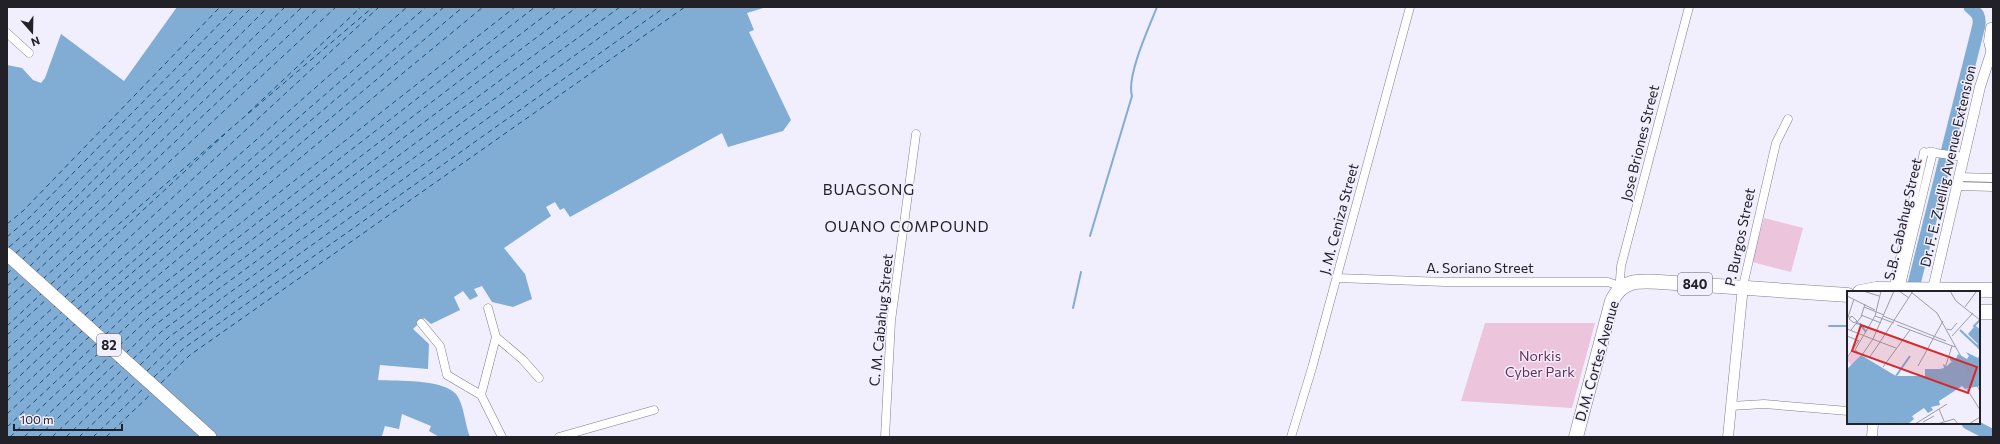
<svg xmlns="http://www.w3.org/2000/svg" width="2000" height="444" viewBox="0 0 2000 444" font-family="Commissioner,sans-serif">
<rect width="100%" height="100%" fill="#f1eefe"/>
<!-- green -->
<path fill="#ecc4dc" d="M1764,218L1803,228L1791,272L1752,262Z
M1485,323H1595L1572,408L1461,401Z"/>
<!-- water -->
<path fill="#81acd4" d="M177,7H766L747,13L754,30L749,32L791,120L783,131L728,147L722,133L570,217L564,208L560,210L555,202L546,207L551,216L504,248L525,274L532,299L513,307L492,302L482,286L474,289L478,296L470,300L463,291L454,297L460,310L431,324L424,318L413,329L429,344L428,369L380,365L378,380C397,381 443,379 456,394C464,404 465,425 470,437H439L429,431L431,426L402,414L399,429L385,426L382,436L373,437H7V65L22,68L33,80L41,83L45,78L61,34L124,81Z"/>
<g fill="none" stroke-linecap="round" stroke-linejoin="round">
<!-- stream -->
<path stroke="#81acd4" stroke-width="2" d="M1090,236L1132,96C1126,77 1149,27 1157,7
M1073,308L1081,272
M1829,326H1848"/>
<!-- river -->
<path stroke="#81acd4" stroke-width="13" d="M1912,292L1979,25C1980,15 1977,13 1970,7
M1968,423L1993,436"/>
<!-- ferry -->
<path stroke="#0f5284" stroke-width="1" stroke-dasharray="5 4" stroke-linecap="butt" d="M248,113L361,7
M7,224L23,211L220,7
M7,237L30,217L236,7
M9,247L37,223L252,7
M16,253L44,229L268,7
M22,260L285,7
M30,266L302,7
M36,272L319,7
M7,274L14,267
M43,279L336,7
M51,284L78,259L373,7
M7,286L20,275
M57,290L225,134
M65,297L379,7
M7,299L28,280
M71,303L407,7
M78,309L426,7
M7,311L35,286
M85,315L113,289L444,7
M92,321L120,295L463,7
M7,326L42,293
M98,329L127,301L483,7
M7,335L47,299
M105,335L134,307L515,7
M112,340L141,313L535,7
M119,346L148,319L556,7
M7,349L55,306
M126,353L155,325L577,7
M133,359L162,331L599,7
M7,362L62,312
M140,365L169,337L620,7
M147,371L176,343L642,7
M7,375L68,318
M154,377L183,349L665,7
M161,383L190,355L685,7
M7,388L75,324
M7,401L83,330
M7,414L90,336
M7,427L97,343
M10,437L103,349
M24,437L110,356
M38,437L118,361
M52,437L124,368
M66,437L131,374
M79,437L138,380
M93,437L145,387
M106,437L152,393"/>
<defs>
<path id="minor" d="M7,33L29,53
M1929,152L1964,157
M1959,177L1993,178
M1957,186L1993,187
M1337,278L1445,282H1608L1622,287
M1743,286L1776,143L1788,119
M1622,287L1620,280L1621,266L1689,7
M1893,289L1924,152
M1900,289L1933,152
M488,308L496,337L481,395L502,437
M421,323L440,346L447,375L481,395
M496,337L522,359L539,378
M1731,406L1764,404L1848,411
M559,437L654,410
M885,437L891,321L916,134
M1291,437L1312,368L1410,7"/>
<path id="tertiary" d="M1991,50L1989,41L1991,28H1993
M1933,289L1980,87L1993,47
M1728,437L1743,286
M1872,437L1873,423"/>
<path id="primary" d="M7,254L210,437"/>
<path id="trunk" d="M1860,292L1876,289L1993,290
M1979,312H1993
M1576,437L1612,301C1622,279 1639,281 1660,282L1848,295"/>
</defs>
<!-- minor casing -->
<use href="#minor" stroke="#817e8c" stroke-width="9"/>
<!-- tertiary casing -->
<use href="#tertiary" stroke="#817e8c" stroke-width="11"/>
<!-- primary casing -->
<use href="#primary" stroke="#817e8c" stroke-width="14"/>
<!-- trunk casing -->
<use href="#trunk" stroke="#817e8c" stroke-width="15"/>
<!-- minor -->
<use href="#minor" stroke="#fff" stroke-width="8"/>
<!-- tertiary -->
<use href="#tertiary" stroke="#fff" stroke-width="10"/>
<!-- primary -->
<use href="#primary" stroke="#fff" stroke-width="13"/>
<!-- trunk -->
<use href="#trunk" stroke="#fff" stroke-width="14"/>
</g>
<g text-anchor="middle" stroke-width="3" stroke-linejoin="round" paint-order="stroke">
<!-- shield labels -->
<g fill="#f1eefe" stroke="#605e68" stroke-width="1">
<rect x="1678" y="273" width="34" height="22" rx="3"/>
<rect x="97" y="334" width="24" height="22" rx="3"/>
</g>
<g font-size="13" font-weight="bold" fill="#222127">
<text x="1695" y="289">840</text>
<text x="109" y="350">82</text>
</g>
<!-- street labels -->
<g font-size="14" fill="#222127" stroke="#f1eefe">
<text transform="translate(1640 143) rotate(-76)" y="5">Jose Briones Street</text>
<text transform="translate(1948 166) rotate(-77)" y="5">Dr. F. E. Zuellig Avenue Extension</text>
<text transform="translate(1339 219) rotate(-75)" y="5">J. M. Ceniza Street</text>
<text transform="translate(1903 219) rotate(-77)" y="5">S.B. Cabahug Street</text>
<text transform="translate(1740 237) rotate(-78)" y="5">P. Burgos Street</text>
<text x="1480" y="273">A. Soriano Street</text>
<text transform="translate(881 320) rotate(-84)" y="5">C. M. Cabahug Street</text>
<text transform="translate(1597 361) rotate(-74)" y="5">D.M. Cortes Avenue</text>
</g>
<!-- park labels -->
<g font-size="14" fill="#6a2c56" stroke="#f1eefe">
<text x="1540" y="361">Norkis<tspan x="1540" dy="16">Cyber Park</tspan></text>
</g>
<!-- neighbourhood labels -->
<g font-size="15" letter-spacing="1" fill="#222127" stroke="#f1eefe">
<text x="869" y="195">BUAGSONG</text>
<text x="907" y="232">OUANO COMPOUND</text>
</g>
</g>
<!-- overview -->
<g transform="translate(1847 291)">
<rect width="133" height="133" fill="#f1eefe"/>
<path d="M6,59L14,65L4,74L0,69Z" fill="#ecc4dc"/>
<path d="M127,36L133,40V60L129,55L131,53L121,43ZM119,61L131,67L133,63V95L118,98L115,95L92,110L93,114L84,116L86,119L81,122L77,117L65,125L67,128L61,133H0V78L14,64L49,85H78V78H93L97,77L96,73L100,75L104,71L106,72L103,69V65L109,68L111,63L120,68L122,65Z" fill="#81acd4"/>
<path fill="none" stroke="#81acd4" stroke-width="2" d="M133,29L127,35L133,39M9,32L13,33L19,41M113,39L130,55M121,76L133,71M122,78L133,73M98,82L118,77M49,85L63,65M67,90L89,85M61,107L122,83M0,112L97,83M0,118L8,112L120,77M0,119L9,113L99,84M0,121L10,114L120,79M0,122L10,115L100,85M0,124L11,116L119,80M0,125L12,117L101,87M0,127L12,118L115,83M0,128L13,119L65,99M0,130L14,120L122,81M0,131L14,121L103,88M0,133L15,122L121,82M2,133L16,123L103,90M5,133L17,124L123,84M7,133L29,121M9,133L76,103M11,133L95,96M13,133L119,87M16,133L107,93M18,133L123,86M20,133L107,94M22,133L125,87M25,133L107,96M28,133L124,88M31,133L107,97M34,133L56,123L66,124"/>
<path fill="none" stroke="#9e9ca8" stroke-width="1" d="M16,0L32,5M52,0L62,7M103,0L109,10L133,29M64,1L90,22L133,100M0,5L28,19M17,16L37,24M118,16L129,1M14,24L34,32M28,25L47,32M36,25L99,50M4,26H1L7,8M10,30L7,32L2,28L5,25L11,31M50,34L108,56M0,38L33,51L66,0M100,38L104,39L110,32M4,39L14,26L18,13M0,45L12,50M105,45L126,22M33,51L49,57M12,52L8,59L15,64L26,48L47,0M12,52L28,25L34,0M0,67L12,49M22,67L33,51M99,74L105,55M71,75L96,30M36,76L63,39M120,98L133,119M92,118L97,130M76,131L87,125M68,133L100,113M90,133L107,128L111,133M122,133L133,126"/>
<path fill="#d62828" fill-opacity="0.15" stroke="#d62828" stroke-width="2" d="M14,34L130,76L121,102L5,60Z"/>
<rect width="133" height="133" fill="none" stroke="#222127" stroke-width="2"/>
</g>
<!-- border -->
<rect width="2000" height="444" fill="none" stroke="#222127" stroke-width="16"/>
<!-- north arrow -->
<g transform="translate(32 32) rotate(160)" stroke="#f1eefe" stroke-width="3" paint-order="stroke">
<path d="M0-3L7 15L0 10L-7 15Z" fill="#222127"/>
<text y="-6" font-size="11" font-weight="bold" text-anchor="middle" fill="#222127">N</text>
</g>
<!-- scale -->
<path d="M14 424v6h108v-6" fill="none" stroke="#222127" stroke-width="2"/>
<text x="20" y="424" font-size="12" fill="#222127" stroke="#f1eefe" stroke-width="3" paint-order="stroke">100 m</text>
</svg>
